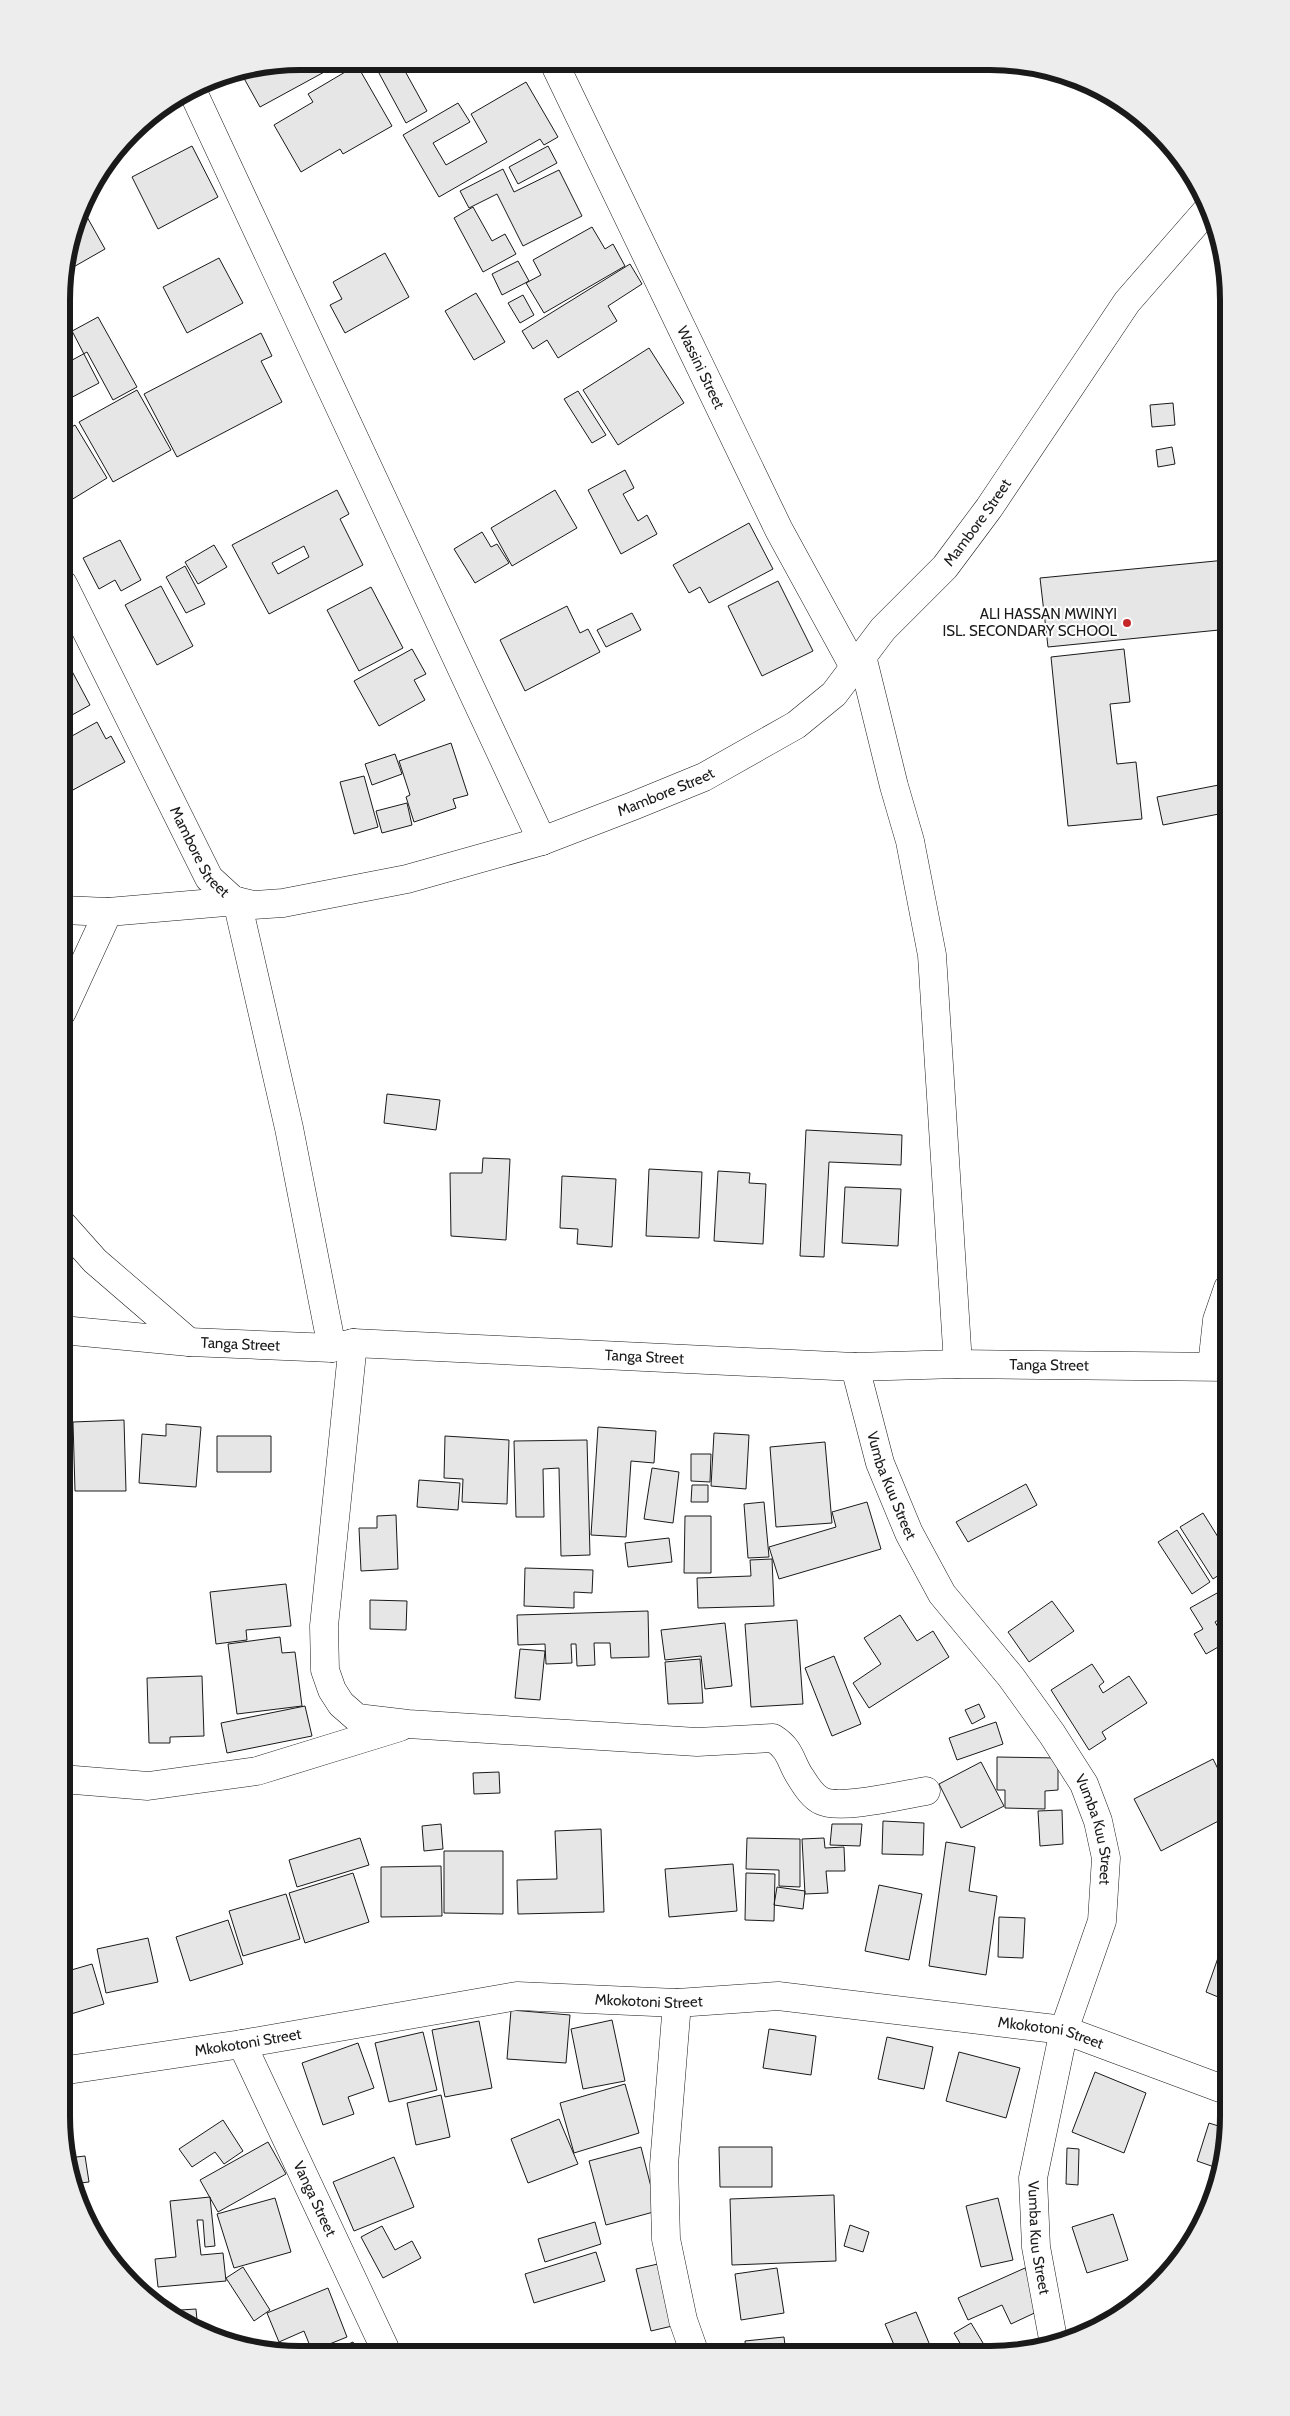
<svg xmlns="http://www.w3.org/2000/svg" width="1290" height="2416" viewBox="0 0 1290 2416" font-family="Cabin,sans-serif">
<rect width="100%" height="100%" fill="#fff"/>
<!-- building -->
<path fill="#e6e6e6" stroke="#1a1a1a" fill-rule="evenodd" d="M300,61H337L339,64L260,107L241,73Z
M373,62H400L427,111L406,123Z
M357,65L392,126L343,154L340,149L301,172L274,125L313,102L308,94Z
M526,82L558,137L544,145L540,139L439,197L403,135L458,103L470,122L433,143L446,165L487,142L471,114Z
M192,146L218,197L158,229L132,177Z
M548,146L557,163L518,184L509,167Z
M503,169L514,192L559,170L582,216L523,246L497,194L469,208L460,191Z
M473,207L492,241L505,234L516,254L483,272L454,218Z
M82,208L105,249L63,273V269Z
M592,227L605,249L613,244L625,266L544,313L526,283L541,275L533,260Z
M385,253L409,297L345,333L330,305L342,299L333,282Z
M219,258L243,303L187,333L163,287Z
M518,261L529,281L502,295L492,274Z
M630,264L642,284L608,306L617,321L558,358L547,340L533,349L522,331Z
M476,293L505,342L474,360L445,311Z
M523,295L534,315L520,323L508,303Z
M98,317L137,387L113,400L87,352L63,365V336Z
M71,329L99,383L63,402V333Z
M261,333L272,356L261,361L282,402L177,457L144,394Z
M649,348L684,403L618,445L583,390Z
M137,390L171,450L113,482L79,422Z
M578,391L606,435L592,443L564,399Z
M1173,403L1175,425L1152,427L1150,405Z
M75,425L107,478L63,505V432Z
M1172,447L1175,464L1158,467L1156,450Z
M625,470L634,488L623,494L638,521L647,515L657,534L621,554L588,490Z
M337,490L349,514L340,519L363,565L269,614L232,545ZM304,546L309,557L278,574L272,563Z
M555,490L577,528L512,566L491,528Z
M749,523L773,569L709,603L700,587L689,593L673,565Z
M482,532L491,547L497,544L509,563L475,583L454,549Z
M120,540L141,580L121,591L115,580L99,589L83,558Z
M214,545L227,567L198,584L185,562Z
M1226,560L1229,590V629L1048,647L1040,578Z
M185,566L205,604L186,613L166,577Z
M778,581L813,651L762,676L728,606Z
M161,586L193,646L157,665L125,605Z
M371,587L403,648L359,671L327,610Z
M567,606L580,633L588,629L600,652L525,691L500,640Z
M632,613L641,630L606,647L597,630Z
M412,649L426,674L414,680L425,700L379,726L354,681Z
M1124,649L1130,702L1110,704L1117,764L1136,762L1142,819L1068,826L1051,657Z
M66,660L90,705L63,720V662Z
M97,722L106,739L111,736L125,762L71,791L63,777V741Z
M451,743L468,795L453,799L456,808L414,822L406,797L410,795L399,761Z
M395,754L402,774L372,785L365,764Z
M364,776L378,827L354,834L340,782Z
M1229,783V812L1163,825L1157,797Z
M407,803L412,825L382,833L376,811Z
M387,1094L440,1100L436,1130L384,1123Z
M806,1130L902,1135L901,1165L829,1162L824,1257L800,1256Z
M483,1158L510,1159L506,1240L451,1236L450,1173H482Z
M649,1169L702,1172L699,1238L646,1236Z
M718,1171L750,1173L749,1183L766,1184L763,1244L714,1241Z
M562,1176L616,1179L612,1247L577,1244L578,1229L560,1228Z
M845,1187L901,1189L898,1246L842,1243Z
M124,1420L126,1491H75L73,1422Z
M166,1424L201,1427L196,1487L139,1483L142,1434L166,1436Z
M598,1427L656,1431L654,1463L631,1461L626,1537L591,1535Z
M714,1433L749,1435L746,1489L711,1486Z
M217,1436H271V1472H217Z
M445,1436L509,1440L507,1504L462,1502L463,1479L444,1478Z
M587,1440L590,1555L561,1556L559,1468L543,1469L544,1517H516L514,1441Z
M825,1442L832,1523L776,1527L770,1447Z
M691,1454H711L710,1482L691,1481Z
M652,1468L679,1472L673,1523L644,1519Z
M419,1480L460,1483L458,1510L417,1507Z
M1026,1484L1037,1505L968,1542L956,1522Z
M692,1485H708V1502H691Z
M764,1502L769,1557L748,1558L744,1504Z
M867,1502L881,1549L779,1579L769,1547L836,1527L832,1512Z
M1203,1513L1228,1553V1569L1213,1579L1180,1527Z
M396,1515L398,1569L361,1571L359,1528H377V1516Z
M685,1516H711V1573H684Z
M1177,1530L1210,1582L1192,1594L1158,1542Z
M669,1538L672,1562L628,1567L625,1543Z
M772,1559L774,1606L698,1608L697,1578L751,1576L750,1560Z
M525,1568L593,1570L592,1593L574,1592V1608L524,1606Z
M286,1584L291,1626L246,1630L247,1640L216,1644L210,1592Z
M1228,1587V1614L1215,1622L1227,1642L1206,1654L1194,1634L1203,1629L1190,1608Z
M370,1600L407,1601L406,1630L370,1629Z
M1052,1601L1074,1631L1029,1662L1008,1632Z
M648,1611L649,1657L611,1658L610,1643H594L595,1665L577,1666L576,1644H571L572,1663L546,1664L545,1644L518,1645L517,1615Z
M900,1615L917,1641L933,1631L949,1657L869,1708L853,1683L881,1664L864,1638Z
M797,1620L803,1704L751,1707L745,1624Z
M725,1623L732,1686L705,1689L701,1656L665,1660L661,1630Z
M280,1637L282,1653L295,1652L302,1706L237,1714L228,1644Z
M520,1649L545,1651L540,1700L515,1698Z
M834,1656L861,1724L832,1736L805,1668Z
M700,1659L703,1703L668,1704L665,1662Z
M1092,1664L1104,1682L1099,1686L1103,1693L1129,1676L1147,1703L1102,1732L1106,1739L1089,1750L1051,1690Z
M202,1676L204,1736L170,1737V1743H149L147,1678Z
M979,1704L985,1717L972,1724L965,1710Z
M305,1706L312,1736L227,1753L221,1723Z
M996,1722L1003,1744L957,1760L949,1738Z
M997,1757L1058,1758V1790L1045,1791V1809L1005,1808V1790H997Z
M1213,1759L1228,1789V1816L1161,1851L1134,1799Z
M981,1762L1004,1806L961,1828L939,1784Z
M499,1772L500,1793L474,1794L473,1773Z
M1062,1810L1063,1844L1040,1846L1038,1811Z
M883,1821L924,1823L923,1855L882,1854Z
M441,1824L443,1849L424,1851L422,1826Z
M832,1824H862L860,1846L830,1845Z
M601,1829L604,1912L518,1914L517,1880L557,1879L555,1831Z
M360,1838L369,1865L297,1887L289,1860Z
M747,1838L800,1839V1887L779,1886V1870L746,1869Z
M824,1838L825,1848L844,1847L845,1871H826L828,1893L805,1894L802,1839Z
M946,1842L975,1847L969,1891L997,1896L986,1975L929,1966Z
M444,1851H503V1914L444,1913Z
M733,1864L737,1911L669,1917L665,1869Z
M441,1866L442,1916L381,1917V1867Z
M353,1873L369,1922L305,1943L289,1893Z
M746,1873L775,1874L774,1921L745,1920Z
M879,1885L922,1894L909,1960L865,1951Z
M777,1887L805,1891L803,1909L774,1905Z
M286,1894L300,1939L243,1956L229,1911Z
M999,1917L1025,1918L1023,1958L998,1957Z
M228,1920L243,1964L190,1981L176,1937Z
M148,1938L158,1982L106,1993L97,1949Z
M1219,1955L1228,1958V2001L1206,1992Z
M92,1964L104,2004L61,2017V1973Z
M511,2010L570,2015L566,2063L507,2059Z
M612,2020L625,2081L583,2089L571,2029Z
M479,2021L492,2088L445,2097L432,2030Z
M769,2029L816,2036L811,2075L763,2068Z
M423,2032L437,2090L389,2102L375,2043Z
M887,2037L933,2047L924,2089L878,2079Z
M358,2043L374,2088L348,2097L354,2114L323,2125L302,2063Z
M959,2052L1020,2068L1006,2118L946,2101Z
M1095,2072L1146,2093L1124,2153L1072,2132Z
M625,2084L639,2133L574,2153L560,2103Z
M441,2095L450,2137L416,2145L407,2103Z
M559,2119L578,2164L528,2183L511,2139Z
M223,2120L243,2151L224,2164L215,2152L192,2167L179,2149Z
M1209,2123L1228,2129L1220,2169L1197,2161Z
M268,2142L286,2174L218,2212L200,2180Z
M641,2147L657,2211L606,2225L589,2161Z
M719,2147H772V2187H720Z
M1067,2148L1079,2149L1078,2185L1066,2184Z
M85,2156L89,2182L72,2184L68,2158Z
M394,2157L414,2207L354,2231L333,2182Z
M834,2195L836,2261L732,2265L730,2199Z
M210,2197L215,2246L205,2247L203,2220H197L201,2255L223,2253L226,2281L158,2287L155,2259L176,2257L170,2201Z
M275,2198L291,2252L234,2268L217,2214Z
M998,2198L1013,2260L981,2267L966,2206Z
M1113,2214L1128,2260L1087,2273L1072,2227Z
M595,2222L601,2244L545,2262L538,2239Z
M850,2225L869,2232L863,2252L844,2246Z
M382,2226L395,2250L412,2241L421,2258L383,2278L361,2237Z
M596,2252L605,2281L534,2303L525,2274Z
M671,2261L685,2323L651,2331L636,2269Z
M243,2267L270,2310L254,2321L226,2278Z
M777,2268L784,2313L741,2320L735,2274Z
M1025,2268L1043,2309L1011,2324L1002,2305L968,2320L958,2298Z
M328,2288L347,2337L312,2351L304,2331L279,2342L267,2313Z
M196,2309L198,2331L165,2311Z
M916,2312L934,2355L898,2354L885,2324Z
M971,2323L989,2353L986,2355H967L954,2333Z
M784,2337L786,2354H746L745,2341Z
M353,2342L358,2353H329Z"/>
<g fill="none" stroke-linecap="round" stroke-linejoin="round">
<defs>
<g id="minor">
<path id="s1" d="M554,63L779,530L854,667"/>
<path d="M192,90L542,841"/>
<path id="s2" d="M63,584L209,878L233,900L253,905L283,903L407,879L542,841L633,806L704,777L796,725L834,694L883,629L945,567L989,508L1127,302L1209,208"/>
<path d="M862,656L894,786L910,841L932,955L958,1364"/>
<path d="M63,910L108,912L237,901L289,1128L332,1348"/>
<path d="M62,1012L108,912"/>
<path d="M62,1224L95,1261L189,1342"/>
<path id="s3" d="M62,1330L189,1342L332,1348L353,1343L855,1367L958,1364L1228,1367"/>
<path d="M353,1343L324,1626L325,1670L332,1690L341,1704L357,1718L408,1724L697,1742L773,1738C792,1750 790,1762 801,1778C806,1786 813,1797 822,1801C840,1810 903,1795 926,1791"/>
<path d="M1212,1366L1217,1320L1228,1288"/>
<path id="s4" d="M855,1367L880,1463L909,1533L942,1594L1011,1677L1052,1734L1084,1784L1098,1821L1106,1858L1102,1921L1064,2030L1033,2178L1036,2247L1054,2344"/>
<path d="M62,1779L148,1786L257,1771L400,1727"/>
<path d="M677,2003L664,2165L666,2239L683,2320L695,2354"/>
<path id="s5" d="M242,2044L387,2353"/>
<path id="s6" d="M61,2071L242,2044L517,1996L677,2003L778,1996L1064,2030L1228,2091"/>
</g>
</defs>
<!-- minor casing -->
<use href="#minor" stroke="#1a1a1a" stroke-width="29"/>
<!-- minor -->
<use href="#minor" stroke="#fff" stroke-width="28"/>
</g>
<!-- markers -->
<circle fill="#c62828" stroke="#fff" stroke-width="2" cx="1127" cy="623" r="5"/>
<g text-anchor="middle" stroke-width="4" stroke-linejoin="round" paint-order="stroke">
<!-- street labels -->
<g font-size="15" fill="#1a1a1a" stroke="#fff">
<text dy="5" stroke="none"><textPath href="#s1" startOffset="338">Wassini Street</textPath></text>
<text dy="5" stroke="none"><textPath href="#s2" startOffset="1231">Mambore Street</textPath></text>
<text dy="5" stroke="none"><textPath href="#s2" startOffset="811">Mambore Street</textPath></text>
<text dy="5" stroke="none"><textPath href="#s2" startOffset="301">Mambore Street</textPath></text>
<text dy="5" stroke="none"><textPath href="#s3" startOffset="179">Tanga Street</textPath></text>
<text dy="5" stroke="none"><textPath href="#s3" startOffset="584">Tanga Street</textPath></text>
<text dy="5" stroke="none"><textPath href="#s3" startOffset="989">Tanga Street</textPath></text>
<text dy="5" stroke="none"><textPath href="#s4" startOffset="124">Vumba Kuu Street</textPath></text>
<text dy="5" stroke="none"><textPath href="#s4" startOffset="529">Vumba Kuu Street</textPath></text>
<text dy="5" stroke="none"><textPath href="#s6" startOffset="594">Mkokotoni Street</textPath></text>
<text dy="5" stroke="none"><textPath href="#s6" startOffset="999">Mkokotoni Street</textPath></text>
<text dy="5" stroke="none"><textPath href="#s6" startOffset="189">Mkokotoni Street</textPath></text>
<text dy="5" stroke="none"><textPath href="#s5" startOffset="171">Vanga Street</textPath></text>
<text dy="5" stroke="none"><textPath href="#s4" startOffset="949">Vumba Kuu Street</textPath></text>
</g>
<!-- poi labels -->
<g font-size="15" fill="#1a1a1a" stroke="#fff" text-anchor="end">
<text x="1117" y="619">ALI HASSAN MWINYI<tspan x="1117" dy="17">ISL. SECONDARY SCHOOL</tspan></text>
</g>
</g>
<!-- crop -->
<path d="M0 0H1290V2416H0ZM300 70H990A230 230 0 0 1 1220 300V2116A230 230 0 0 1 990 2346H300A230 230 0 0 1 70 2116V300A230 230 0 0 1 300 70Z" fill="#ededed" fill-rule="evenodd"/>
<path fill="none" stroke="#1a1a1a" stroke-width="6" d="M300 70H990A230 230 0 0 1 1220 300V2116A230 230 0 0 1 990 2346H300A230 230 0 0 1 70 2116V300A230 230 0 0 1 300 70Z"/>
</svg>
